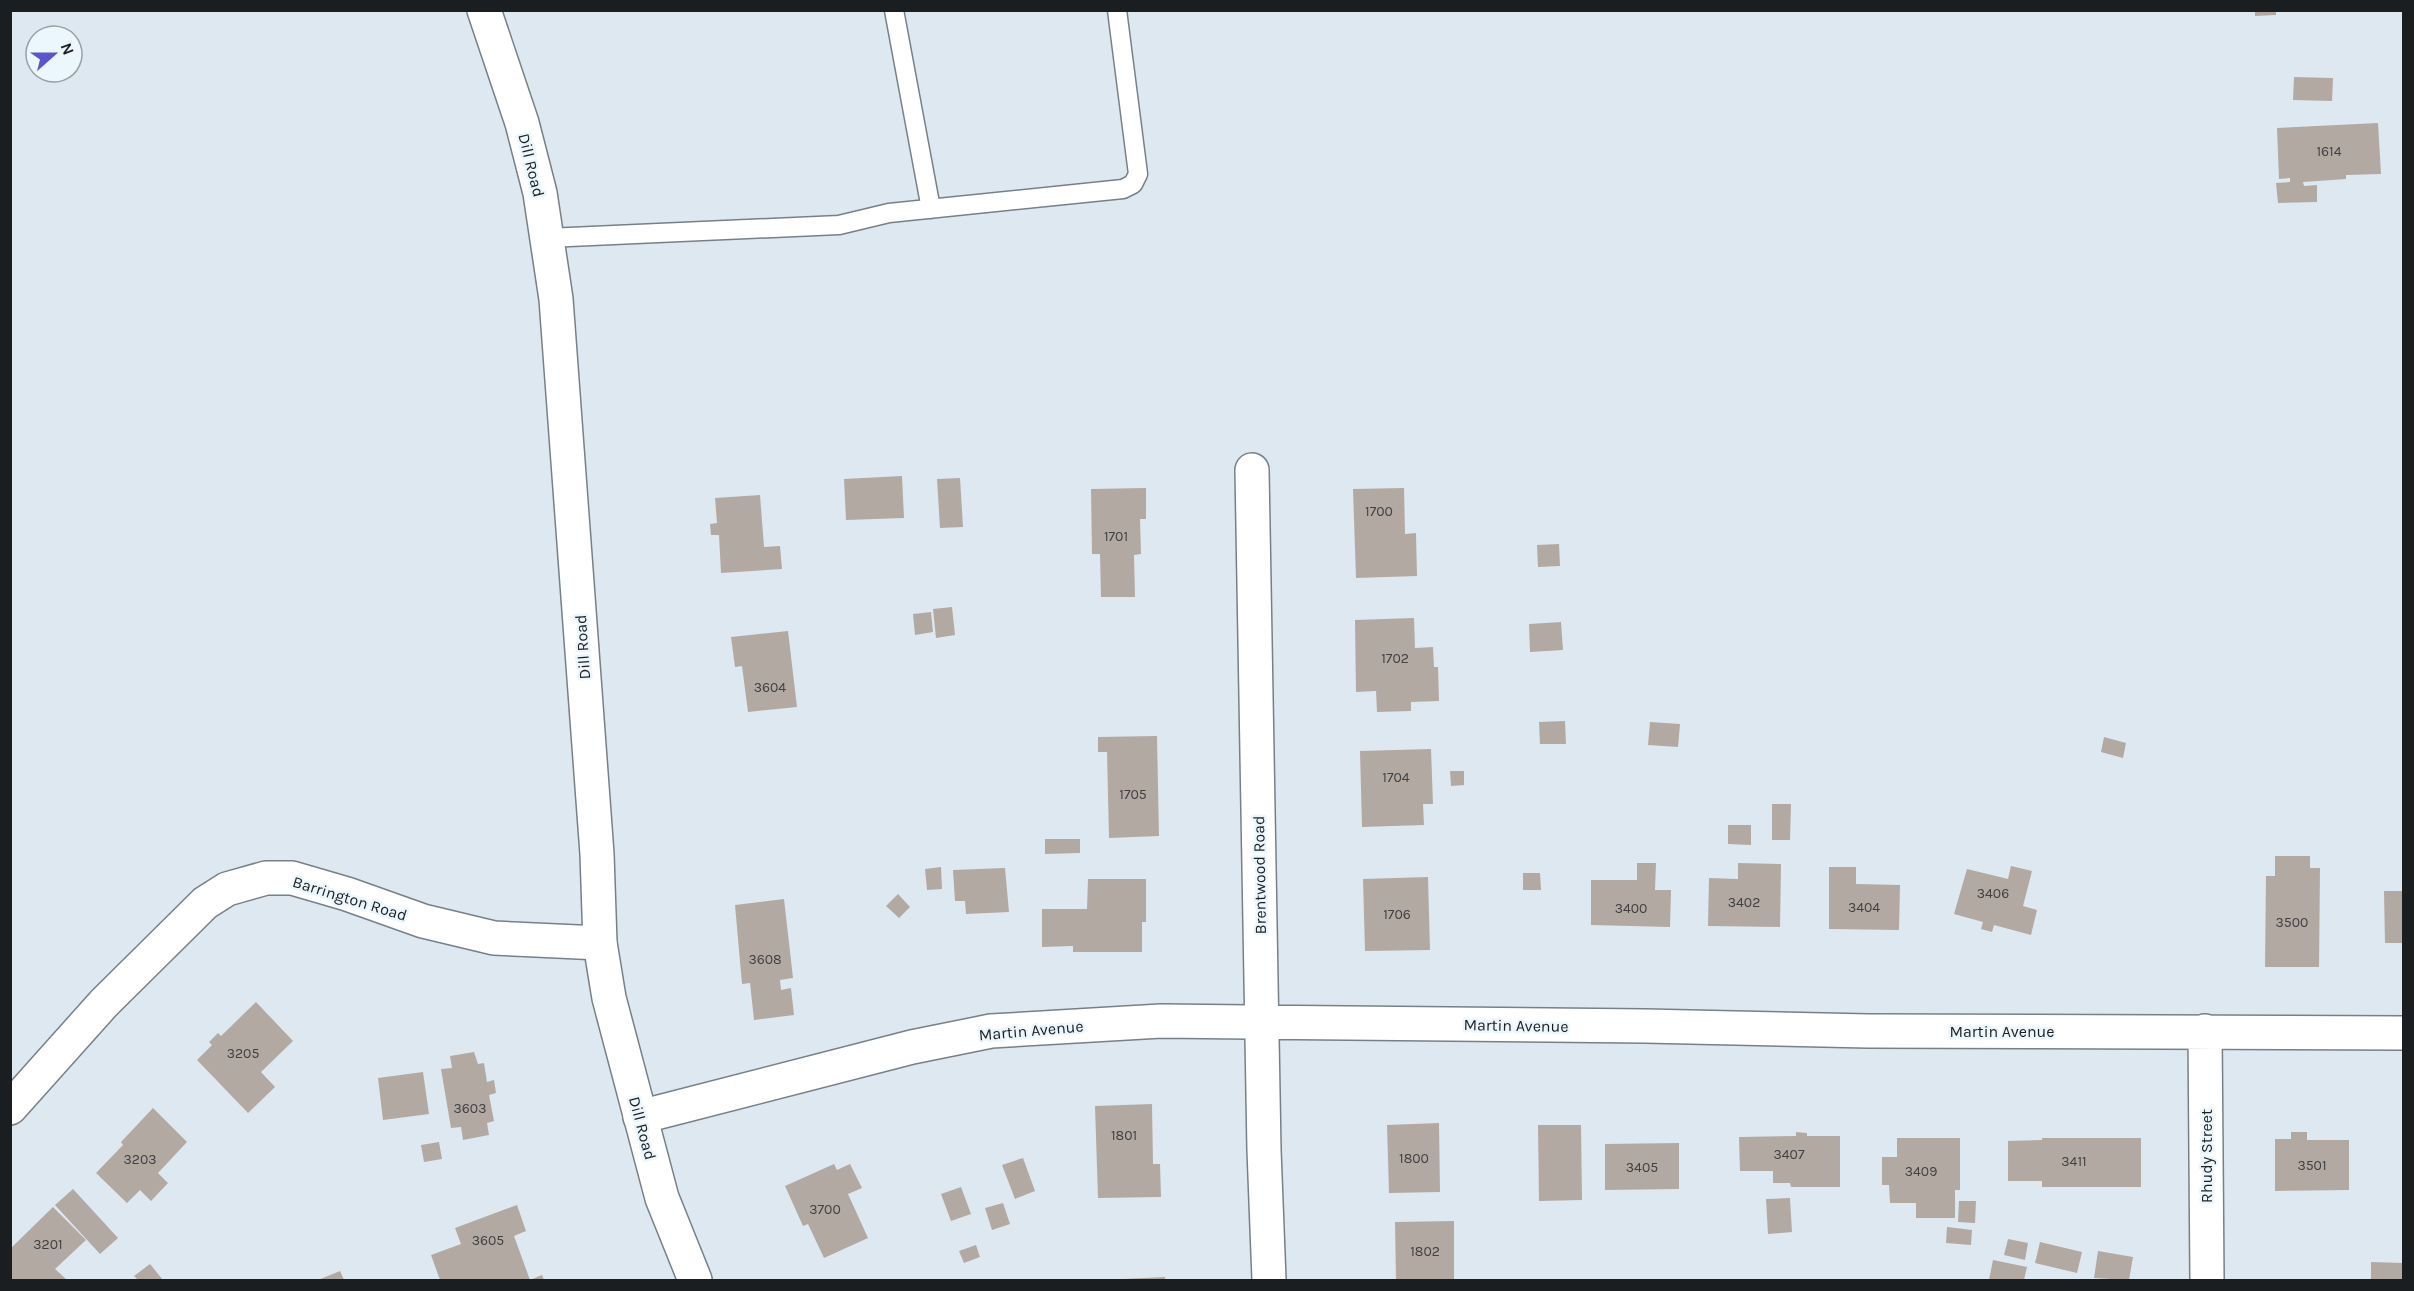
<svg xmlns="http://www.w3.org/2000/svg" width="2414" height="1291" viewBox="0 0 2414 1291" font-family="Karla,sans-serif">
<rect width="100%" height="100%" fill="#dee8f0"/>
<!-- building -->
<path fill="#b3a9a3" d="M2255,10H2276V15L2255,16Z
M2294,77L2333,78L2332,101L2293,100Z
M2378,123L2381,174L2346,175V179L2303,182L2304,186L2317,185V202L2278,203L2276,183L2290,182V178L2279,179L2277,128Z
M902,476L904,518L846,520L844,479Z
M960,478L963,527L940,528L937,479Z
M1146,488V519H1140L1141,554L1134,555L1135,597H1101L1100,554H1092L1091,489Z
M1404,488L1405,534L1416,533L1417,576L1356,578L1353,489Z
M760,495L764,547L780,546L782,569L721,573L719,535H711L710,524L717,523L715,498Z
M1559,544L1560,566L1538,567L1537,545Z
M952,607L955,635L936,638L933,609Z
M931,612L933,632L915,635L913,614Z
M1414,618L1415,648L1433,647L1434,667H1438L1439,701L1411,702V711L1377,712L1376,691L1356,692L1355,620Z
M1561,622L1563,650L1530,652L1529,624Z
M788,631L797,707L748,712L742,666L735,667L731,637Z
M1565,721L1566,744H1540L1539,722Z
M1650,722L1680,724L1678,747L1648,745Z
M1157,736L1159,836L1109,838L1107,752H1098V737Z
M2104,737L2126,743L2123,758L2101,752Z
M1431,749L1433,804H1423L1424,825L1362,827L1360,751Z
M1450,771H1464V785L1451,786Z
M1772,804H1791L1790,840H1772Z
M1728,825H1751V845L1728,844Z
M1045,839H1080V853L1045,854Z
M2275,856H2310V868H2320L2319,967H2265L2266,876H2275Z
M1637,863H1656L1655,890H1671L1670,927L1591,925V880H1637Z
M1738,863L1781,864L1780,927L1708,926L1709,878L1738,879Z
M2011,866L2032,871L2023,906L2037,910L2031,935L1994,925L1992,932L1981,929L1983,922L1954,914L1967,869L2008,879Z
M941,867L942,889L927,890L925,869Z
M1829,867H1856V884L1900,885L1899,930L1829,929Z
M1005,868L1009,912L966,914L965,901H955L953,870Z
M1523,873H1540L1541,890H1523Z
M1428,877L1430,950L1365,951L1363,879Z
M1088,879H1146V922H1142V952H1073V946L1042,947V909H1087Z
M2384,891H2404V943H2385Z
M898,894L910,907L899,918L886,906Z
M784,899L793,978L780,980L781,990L791,988L794,1015L754,1020L750,983L742,984L735,905Z
M256,1002L293,1041L261,1072L275,1087L248,1113L197,1060L212,1045L209,1042L218,1033L221,1036Z
M474,1052L478,1064L484,1063L487,1082L494,1080L496,1093L489,1095L494,1121L487,1123L489,1135L463,1140L461,1127L451,1128L441,1069L452,1068L450,1056Z
M423,1072L429,1114L383,1120L378,1078Z
M1152,1104L1153,1164H1160L1161,1197L1098,1198L1095,1106Z
M153,1108L187,1142L158,1173L168,1183L151,1201L140,1190L127,1203L96,1173L123,1145L121,1142Z
M1439,1123L1440,1192L1389,1193L1387,1125Z
M1538,1125H1581L1582,1200L1539,1201Z
M1796,1132L1807,1133V1136H1840V1187H1791L1790,1183H1773V1171H1740L1739,1137L1796,1136Z
M2291,1132H2307V1140H2349V1190L2275,1191V1139H2291Z
M1897,1138H1960V1190H1955V1218H1916V1203H1890L1889,1185H1882V1157H1897Z
M2042,1138H2141V1187H2042V1181H2008V1141L2042,1140Z
M439,1142L442,1159L424,1162L421,1145Z
M1679,1143V1189L1605,1190V1144Z
M1023,1158L1035,1191L1015,1199L1002,1165Z
M834,1164L837,1170L850,1164L862,1188L848,1194L868,1238L824,1258L808,1224L803,1226L785,1186Z
M961,1187L971,1214L951,1221L941,1194Z
M73,1189L118,1238L100,1254L55,1205Z
M1790,1198L1792,1232L1768,1234L1766,1199Z
M1959,1201H1976L1975,1223L1958,1222Z
M1003,1203L1010,1224L992,1230L985,1208Z
M517,1205L526,1231L514,1236L530,1280L542,1275L544,1280H440L431,1255L461,1244L455,1228Z
M53,1207L86,1240L55,1269L67,1280H10V1249Z
M1454,1221V1280H1396L1395,1222Z
M1947,1227L1972,1230L1971,1245L1946,1243Z
M2008,1239L2028,1243L2025,1260L2004,1255Z
M2040,1242L2082,1252L2077,1273L2035,1263Z
M976,1245L980,1257L964,1263L959,1251Z
M2098,1251L2133,1257L2129,1280L2094,1278Z
M1993,1260L2027,1267L2024,1280H1989Z
M2371,1262L2404,1263V1280H2371Z
M150,1264L163,1280H138L134,1276Z
M340,1271L344,1280H318Z
M1165,1277V1280H1123V1279Z"/>
<g fill="none" stroke-linecap="round" stroke-linejoin="round">
<defs>
<path id="lane" d="M894,10L931,209
M547,238L839,225L889,213L1123,189L1133,184L1138,174L1117,10"/>
<path id="street" d="M1252,470L1264,1150L1269,1280
M2205,1031L2207,1280
M10,1108L104,1003L205,903L227,889L266,878H292L347,894L423,921L494,938L600,943
M640,1117L912,1047L991,1031L1161,1021L1645,1026L1868,1031L2404,1033"/>
<path id="secondary" d="M484,10L522,123L540,193L556,299L597,854L600,943L609,998L662,1198L695,1280"/>
</defs>
<!-- lane casing -->
<use href="#lane" stroke="#778087" stroke-width="21"/>
<!-- street casing -->
<use href="#street" stroke="#778087" stroke-width="36"/>
<!-- secondary casing -->
<use href="#secondary" stroke="#778087" stroke-width="36"/>
<!-- lane -->
<use href="#lane" stroke="#fff" stroke-width="18"/>
<!-- street -->
<use href="#street" stroke="#fff" stroke-width="33"/>
<!-- secondary -->
<use href="#secondary" stroke="#fff" stroke-width="33"/>
</g>
<g text-anchor="middle" stroke-width="5" stroke-linejoin="round" paint-order="stroke">
<!-- number labels -->
<g font-size="14" fill="#414142">
<text x="2329" y="156">1614</text>
<text x="1379" y="516">1700</text>
<text x="1116" y="541">1701</text>
<text x="1395" y="663">1702</text>
<text x="770" y="692">3604</text>
<text x="1396" y="782">1704</text>
<text x="1133" y="799">1705</text>
<text x="1993" y="898">3406</text>
<text x="1744" y="907">3402</text>
<text x="1864" y="912">3404</text>
<text x="1631" y="913">3400</text>
<text x="1397" y="919">1706</text>
<text x="2292" y="927">3500</text>
<text x="765" y="964">3608</text>
<text x="243" y="1058">3205</text>
<text x="470" y="1113">3603</text>
<text x="1124" y="1140">1801</text>
<text x="1789" y="1159">3407</text>
<text x="1414" y="1163">1800</text>
<text x="140" y="1164">3203</text>
<text x="2074" y="1166">3411</text>
<text x="2312" y="1170">3501</text>
<text x="1642" y="1172">3405</text>
<text x="1921" y="1176">3409</text>
<text x="825" y="1214">3700</text>
<text x="488" y="1245">3605</text>
<text x="48" y="1249">3201</text>
<text x="1425" y="1256">1802</text>
</g>
<!-- street labels -->
<g font-size="16" fill="#1b1e21" stroke="#ebf6fd">
<text transform="translate(532 165) rotate(76)" y="6">Dill Road</text>
<text transform="translate(582 647) rotate(-94)" y="6">Dill Road</text>
<text transform="translate(1259 875) rotate(-91)" y="6">Brentwood Road</text>
<text transform="translate(350 898) rotate(17)" y="6">Barrington Road</text>
<text transform="translate(1516 1025) rotate(1)" y="6">Martin Avenue</text>
<text transform="translate(1031 1030) rotate(-5)" y="6">Martin Avenue</text>
<text x="2002" y="1037">Martin Avenue</text>
<text transform="translate(643 1128) rotate(75)" y="6">Dill Road</text>
<text transform="translate(2206 1156) rotate(-90)" y="6">Rhudy Street</text>
</g>
</g>
<!-- border -->
<rect width="2414" height="1291" fill="none" stroke="#1b1e21" stroke-width="24"/>
<!-- north arrow -->
<g transform="translate(54 54) rotate(69)"><circle r="28" fill="#ebf6fd" stroke="#98a0a5" stroke-width="1.5"/>
<path d="M0-4.5L10 22L0 15L-10 22Z" fill="#5c54cc"/>
<text y="-9" font-size="16" font-weight="bold" text-anchor="middle" fill="#1b1e21">N</text>
</g>
</svg>
